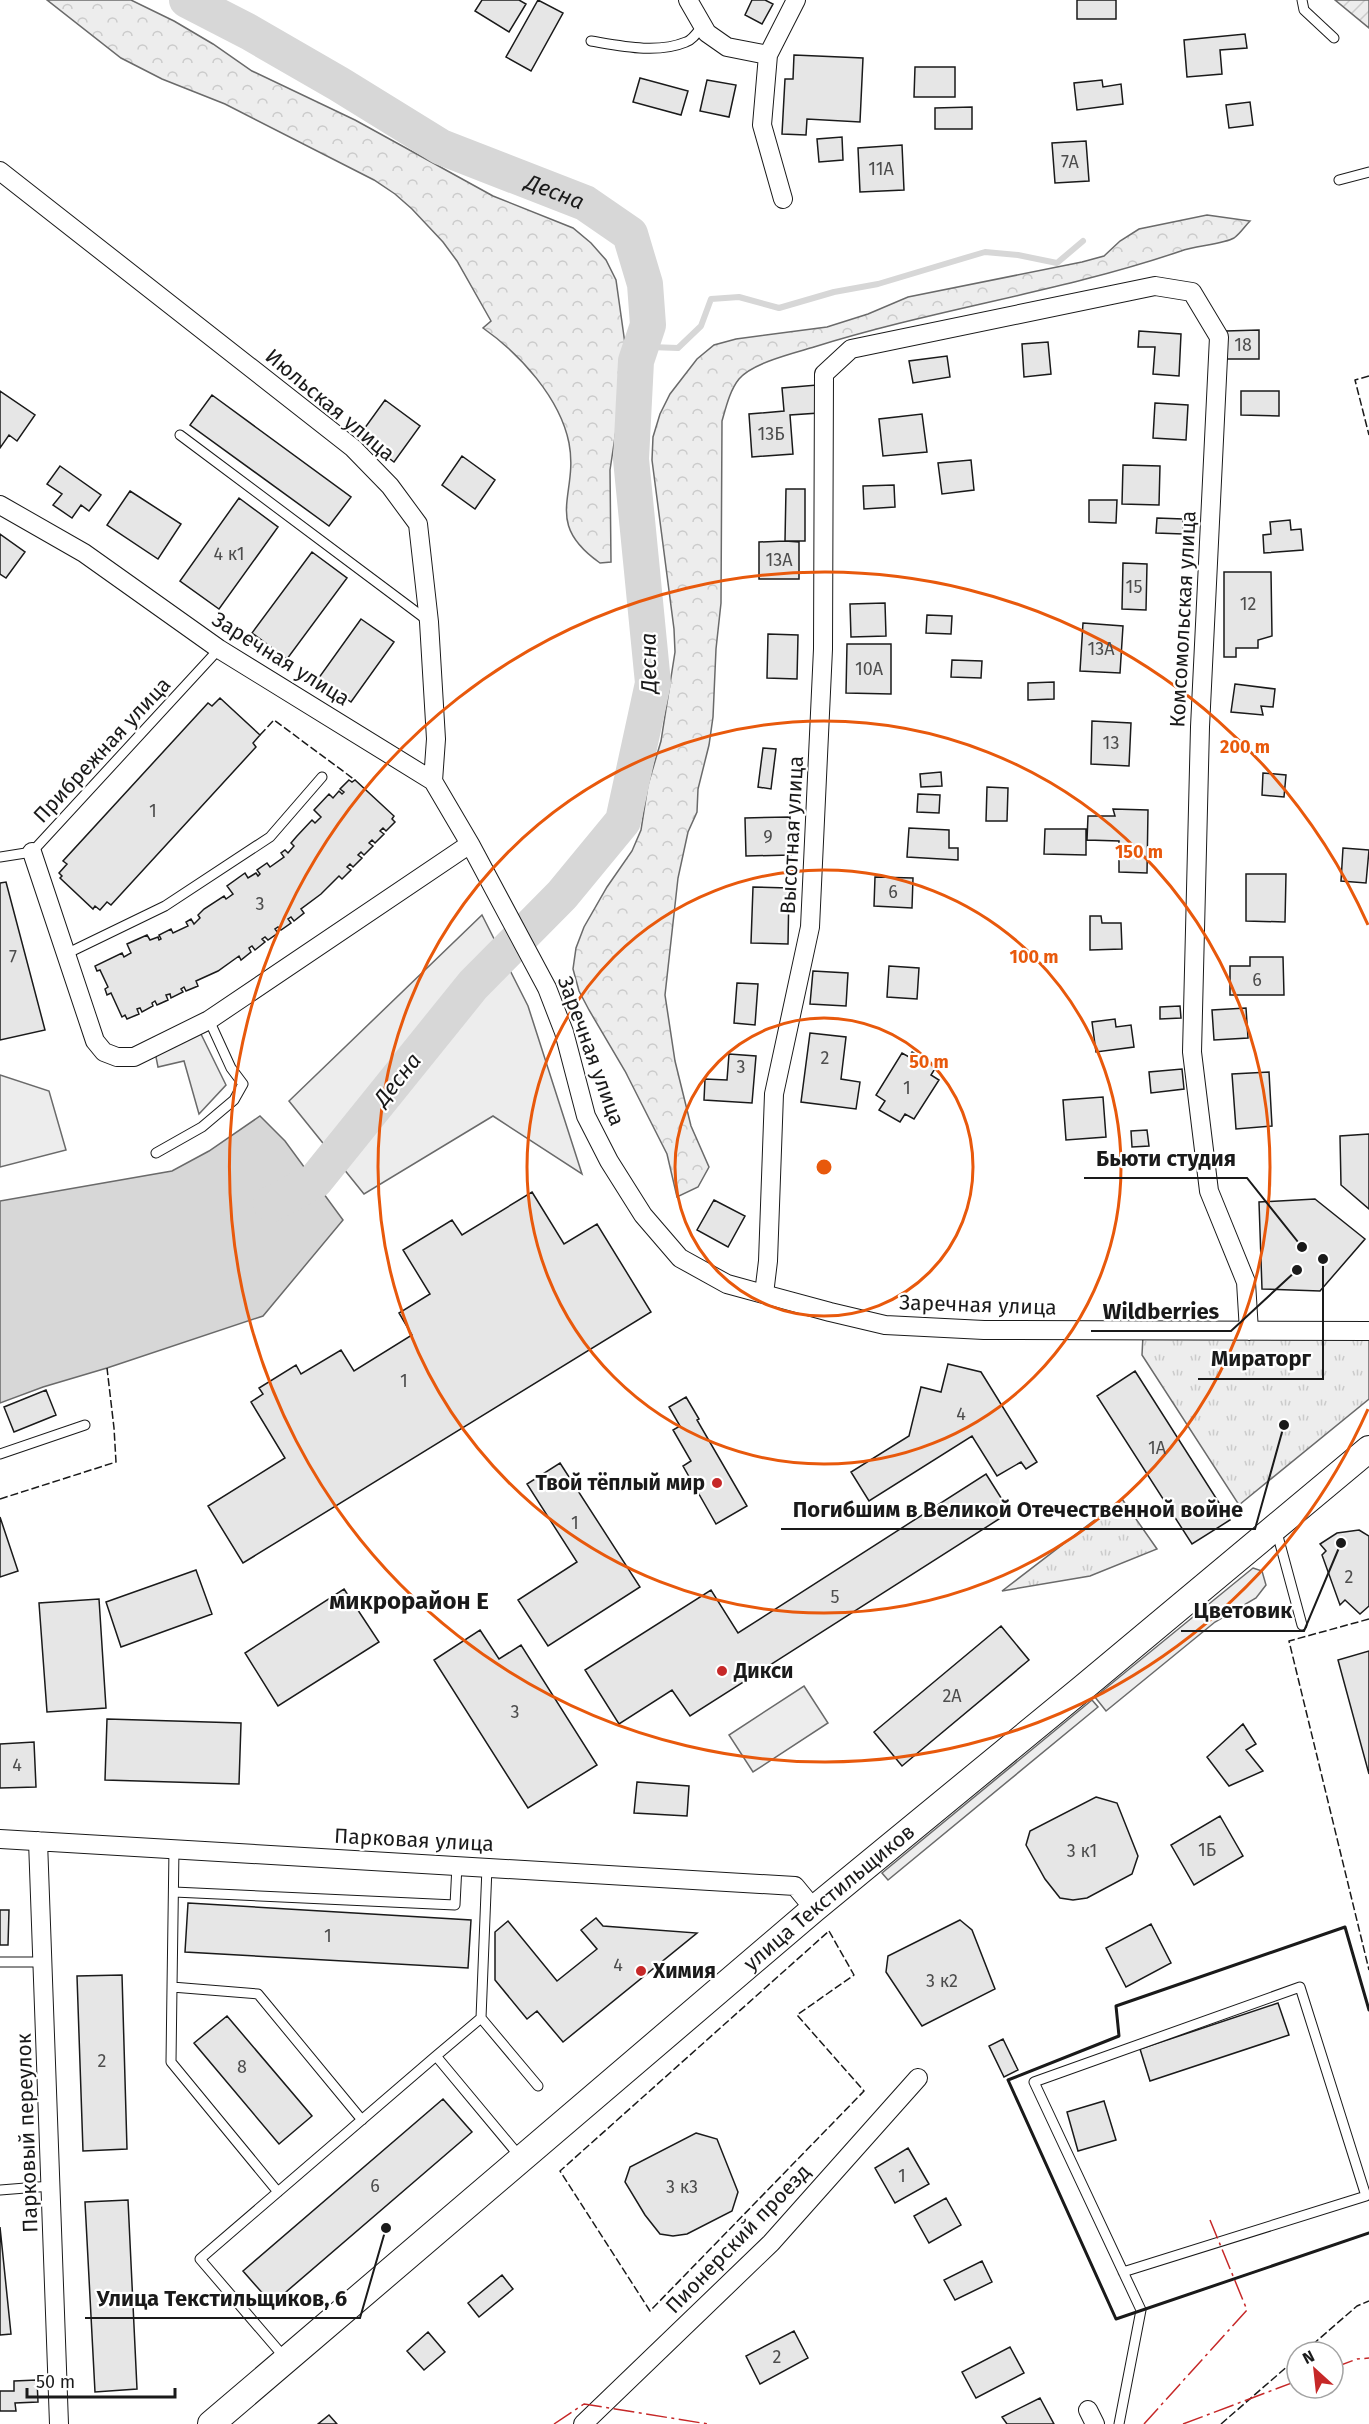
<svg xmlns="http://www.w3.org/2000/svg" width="1369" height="2424" viewBox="0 0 1369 2424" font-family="'Fira Sans',sans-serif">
<defs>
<pattern id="forest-crowns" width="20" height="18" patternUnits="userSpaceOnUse" patternTransform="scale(1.5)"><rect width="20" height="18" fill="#ededed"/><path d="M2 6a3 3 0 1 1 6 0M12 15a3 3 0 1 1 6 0" fill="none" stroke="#cbcbcb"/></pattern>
<pattern id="park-tufts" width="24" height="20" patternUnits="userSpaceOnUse" patternTransform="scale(1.5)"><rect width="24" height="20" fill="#ededed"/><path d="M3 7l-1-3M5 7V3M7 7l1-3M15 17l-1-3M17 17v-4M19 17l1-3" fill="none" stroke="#cbcbcb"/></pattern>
<pattern id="garden-furrows" width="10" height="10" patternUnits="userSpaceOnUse" patternTransform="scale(1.5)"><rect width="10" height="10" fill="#ededed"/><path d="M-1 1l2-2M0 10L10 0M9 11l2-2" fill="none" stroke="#cbcbcb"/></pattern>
</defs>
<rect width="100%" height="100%" fill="#fff"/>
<!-- grass -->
<path fill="#ededed" stroke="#6a6a6a" stroke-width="1.5" d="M482,915L528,1006L582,1174L493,1116L364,1194L289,1101Z
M200,1032L226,1085L199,1114L184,1061L158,1067L155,1052Z
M0,1075L49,1091L66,1150L0,1167Z
M1253,1568L1262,1571L1266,1585L1256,1598L1215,1622L1106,1711L1095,1697Z
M804,1686L828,1723L753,1772L729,1735Z
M1092,1700L1098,1707L888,1880L882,1873Z"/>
<!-- forest -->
<path fill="url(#forest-crowns)" stroke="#6a6a6a" stroke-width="1.5" d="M47,0H131L174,21L213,44L252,71L355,120L493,196L573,228L591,243L606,260L616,280L627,358L610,470L611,562L600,563C542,522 579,495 569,443C560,398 520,354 483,328L491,321L457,261L443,242L412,209L395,194L374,180L225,104L162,79L121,58Z
M1207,215L1250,221C1245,226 1240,234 1234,238C1224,244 1194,246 1181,251C1061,292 935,309 814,347C794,353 752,363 739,379C730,390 726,407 722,421L721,603L716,649L713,717L709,745L698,789L697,812L688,832L678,878L665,995L675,1061L691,1126L709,1167L698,1187L677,1197L667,1154L625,1071L589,1010L579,991L573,969L576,948L584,927L607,887L632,851L641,830L648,785L661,741L675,652L674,629L652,460L653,437L660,414L670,394L697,359L714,345L736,339L827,327L868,314L908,297L1082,262L1104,256L1120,241L1139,229Z"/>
<!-- park -->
<path fill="url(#park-tufts)" stroke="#6a6a6a" stroke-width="1.5" d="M1143,1335L1369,1337V1399L1239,1505L1142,1355Z
M1122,1499L1157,1549L1090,1576L1002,1591Z"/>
<!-- garden -->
<path fill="url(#garden-furrows)" stroke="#6a6a6a" stroke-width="1.5" d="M1335,0H1369V28Z"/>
<!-- water -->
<path fill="#d7d7d7" stroke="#6a6a6a" stroke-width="1.5" d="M260,1116L285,1141L343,1220L263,1316L107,1368L43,1387L0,1403V1201L172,1171L209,1151Z"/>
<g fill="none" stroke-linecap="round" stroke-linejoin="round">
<!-- stream -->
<path stroke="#d7d7d7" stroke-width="6" d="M641,344L650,347L678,348L701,326L711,299L739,297L779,308L834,292L878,284L985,252L1018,255L1057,263L1083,241"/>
<!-- river -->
<path stroke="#d7d7d7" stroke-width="36" id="s1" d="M187,0L249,32L339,84L441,147L585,203L630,234L645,284L648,325L636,361L631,459L653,683L623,821L562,895L473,985L315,1181L271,1204"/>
</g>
<!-- building -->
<path fill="#e6e6e6" stroke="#1a1a1a" stroke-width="1.5" d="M482,0H519L526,4L509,32L475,11Z
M538,0L563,13L531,71L506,57Z
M752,0H765L773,4L762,24L745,15Z
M1077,0H1116V19H1077Z
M1245,34L1247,48L1220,50L1222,74L1187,77L1184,40Z
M794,55L863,58L860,122L807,119L806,135L782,134L785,79H793Z
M915,67H955V97H914Z
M640,78L688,91L681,115L633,102Z
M707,80L736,85L729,117L700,111Z
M1102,80L1103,87L1121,84L1123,104L1077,110L1074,83Z
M1250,102L1253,125L1229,128L1226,105Z
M972,107V129H935V108Z
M842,137L843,160L819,162L817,139Z
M1086,141L1089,181L1055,183L1052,143Z
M902,145L904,190L860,192L858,148Z
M1259,330V359H1226V331Z
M1139,331L1181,334L1179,376L1153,374L1155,347H1138Z
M1048,342L1051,374L1024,377L1022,344Z
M947,356L950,377L913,383L909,361Z
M817,385L819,413L790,415L793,454L752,457L749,414L784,411L782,388Z
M0,391L35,415L17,441L9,435L0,448Z
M1241,391H1279V416L1241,415Z
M212,395L351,497L329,526L190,425Z
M385,400L420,426L394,462L359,436Z
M1155,403L1188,405L1186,440L1153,438Z
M922,414L927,452L883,456L879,419Z
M462,456L495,480L475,509L442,485Z
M971,460L974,490L942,494L938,463Z
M1123,465L1160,466L1159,505L1122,504Z
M60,466L101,495L89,511L81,505L72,518L53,505L62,494L47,484Z
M894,485L895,507L864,509L863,486Z
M786,489H805V541H785Z
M130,491L181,524L158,559L107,525Z
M239,498L278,527L219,609L180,581Z
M1089,500H1117L1116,523L1089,522Z
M1157,518L1183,519V534L1156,533Z
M1290,520L1291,530L1301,529L1303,550L1264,553L1263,535L1271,534L1270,522Z
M0,534L25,552L6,578L0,574Z
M785,541L799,542V579H759V542Z
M312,552L347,578L287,659L252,633Z
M1123,563L1147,564L1146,610L1122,609Z
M1224,572H1271L1272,636L1258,640V648H1236V657H1224Z
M885,603L886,636L851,637L850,604Z
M927,615L952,616L951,634L926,633Z
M361,619L394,642L351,702L318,679Z
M1083,623L1123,626L1120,673L1080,671Z
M768,634L798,635L797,679L767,678Z
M847,644H891V694L846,693Z
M952,660L982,661L981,678L951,677Z
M1054,682V699L1028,700V683Z
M1235,684L1275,689L1273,707L1261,706L1263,715L1231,712Z
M220,698L260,735L253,743L256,747L111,905L107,902L100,910L95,906L93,909L60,878L62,876L59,873L67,864L63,861L208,703L212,706Z
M1092,721L1131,723L1129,766L1091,764Z
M763,748L776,749L771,789L758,787Z
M941,772L942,786L921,787L920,774Z
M1263,773L1286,775L1284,797L1262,795Z
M349,780L352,782L355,780L394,816L392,819L395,822L386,831L383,828L380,831L384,834L375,843L372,840L369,843L373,846L364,855L361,852L358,855L362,858L353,867L350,864L347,867L351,870L342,879L339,876L321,894L301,909L304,913L294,921L291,917L288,919L291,923L281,930L278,927L275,929L278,933L268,940L265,937L262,939L265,942L255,950L252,946L249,948L251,952L241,960L239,956L218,971L196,981L198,986L186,991L184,987L181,989L183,992L171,998L170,994L166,995L168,1000L157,1005L155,1001L152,1003L153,1006L142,1012L140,1008L137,1009L139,1014L127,1019L125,1015L122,1017L111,993L107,995L105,989L108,987L100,970L97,971L95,966L122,953L124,957L131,953L127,944L147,935L150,940L158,937L159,940L161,939L159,935L171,929L173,933L188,926L186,922L191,919L194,924L200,918L198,915L204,909L224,896L226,899L233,894L227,886L245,873L248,878L256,873L258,876L260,874L257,870L267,863L270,867L284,857L281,853L285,850L288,853L294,846L291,843L297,836L312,820L315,823L321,817L314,810L329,794L333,798L339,791L342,794L344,792L340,789Z
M987,787L1008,788L1007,821H986Z
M918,794L940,795L939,813L917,812Z
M1113,809L1148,810L1147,873L1119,872V841L1087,840L1088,816H1115Z
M790,817L791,855L746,856L745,818Z
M909,828L949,830V848H958V860L907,857Z
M1045,829H1086V855L1044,854Z
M1343,848L1369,850L1366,883L1341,881Z
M1246,874H1286L1285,922L1246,921Z
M875,877L913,878L912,908L874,906Z
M6,882L45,1030L0,1040V883Z
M753,887L789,888L788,944L751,943Z
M1090,916H1101L1102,923H1121L1122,949L1090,950Z
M1250,957H1283L1284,995H1230V966H1250Z
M889,966L919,968L917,999L887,997Z
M813,971L848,973L846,1006L810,1004Z
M737,983L758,984L755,1025L734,1023Z
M1180,1006L1181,1018L1160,1019V1007Z
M1246,1008L1248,1038L1214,1040L1212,1010Z
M1115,1019L1116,1027L1131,1025L1134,1047L1096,1052L1092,1022Z
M810,1033L846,1037L841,1079L860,1082L856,1109L801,1102Z
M912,1052L936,1067L931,1075L939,1080L914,1119L905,1114L900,1122L879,1110L885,1101L876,1095L902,1053L909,1057Z
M729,1054L756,1056L752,1103L704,1100L705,1079L727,1080Z
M1182,1069L1184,1089L1151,1093L1149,1072Z
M1269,1072L1272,1126L1236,1129L1232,1074Z
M1103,1097L1106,1137L1066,1140L1063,1100Z
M1147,1130L1149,1146L1132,1147L1131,1131Z
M1369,1134V1209L1341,1185L1340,1136Z
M532,1192L564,1244L597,1224L651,1312L243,1563L208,1506L285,1458L251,1402L263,1394L259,1388L296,1365L301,1374L341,1350L354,1371L412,1335L399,1313L430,1294L403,1250L452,1220L462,1235Z
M1315,1199L1365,1239L1320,1291L1262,1289L1259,1202Z
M714,1200L745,1216L728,1247L697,1230Z
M948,1364L981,1372L1037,1462L1026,1469L1021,1462L997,1476L972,1436L869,1501L851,1472L909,1436L921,1387L941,1392Z
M1135,1371L1230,1520L1192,1544L1097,1396Z
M46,1390L56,1415L14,1432L4,1407Z
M686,1397L699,1419L697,1420L747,1506L716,1524L683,1466L691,1461L673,1430L680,1426L669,1407Z
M560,1463L640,1587L548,1646L518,1600L577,1562L527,1484Z
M986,1474L1010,1512L690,1716L672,1690L619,1724L585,1670L711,1590L738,1633Z
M0,1517L18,1571L0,1577Z
M1359,1530L1369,1536V1606L1360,1614L1345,1600L1340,1605L1322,1555L1326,1551L1320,1544L1337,1533Z
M196,1570L212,1614L121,1647L106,1602Z
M344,1589L379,1642L278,1706L245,1653Z
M99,1599L106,1708L47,1712L39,1603Z
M1001,1626L1029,1660L902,1766L874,1732Z
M480,1630L499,1659L521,1645L597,1765L528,1808L434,1660Z
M1369,1651V1774L1338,1660Z
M107,1719L241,1723L239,1784L105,1780Z
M1243,1724L1256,1744L1246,1750L1263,1771L1229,1786L1207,1757Z
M34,1742L36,1787L0,1788V1744Z
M637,1782L689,1786L687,1816L634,1813Z
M1096,1797L1117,1803L1138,1856L1132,1874L1087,1898L1073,1900L1060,1898L1045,1879L1026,1845L1030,1831Z
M1220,1816L1243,1856L1194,1885L1171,1845Z
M188,1903L471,1920L468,1968L185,1952Z
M0,1910H9L8,1945H0Z
M596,1918L603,1926L697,1933L563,2042L537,2011L527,2019L495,1980V1932L508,1921L557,1981L597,1949L581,1930Z
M960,1920L972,1930L995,1989L922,2026L886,1972L888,1956Z
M1151,1924L1171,1963L1126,1987L1106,1948Z
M122,1975L127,2149L83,2151L77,1976Z
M1278,2003L1289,2035L1150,2081L1140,2049Z
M227,2016L312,2116L279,2144L194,2043Z
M1003,2039L1018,2070L1004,2077L989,2046Z
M443,2099L472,2132L272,2304L243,2271Z
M1104,2101L1116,2140L1078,2151L1067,2112Z
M696,2133L717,2139L738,2192L732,2211L687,2234L673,2236L660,2234L645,2215L625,2182L630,2167Z
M908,2148L929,2184L895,2203L875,2168Z
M946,2198L961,2225L929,2243L914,2216Z
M128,2200L137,2389L95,2392L85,2202Z
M0,2227L11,2334L0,2335Z
M982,2261L992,2282L955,2300L944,2280Z
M502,2275L513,2289L479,2317L468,2303Z
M794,2331L808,2358L760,2384L746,2356Z
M428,2332L445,2352L424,2370L407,2351Z
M1010,2347L1024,2373L976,2398L962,2372Z
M37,2380L38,2402L15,2403L16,2411H0V2391H14V2381Z
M1040,2398L1054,2424H1007L1002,2417Z
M329,2415L337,2424H318Z"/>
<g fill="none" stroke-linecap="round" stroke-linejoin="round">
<defs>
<path id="service" d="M1302,0L1304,10L1334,38
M591,41C621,46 657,54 686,42C693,40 698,31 703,25
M1339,180L1369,172
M180,435L427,620
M0,857L32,852L219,649
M66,954L165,906L270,837L322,777
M156,1153L202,1127L234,1100L243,1084L231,1068L209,1020
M0,1454L85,1425
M1276,1529L1302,1625
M174,1892L455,1905L457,1865
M0,1962H44
M172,1987L174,1849
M481,2018L538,2086
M436,2056L481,2018L487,1867
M0,2190L51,2186
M278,2192L171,2062L172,1987L258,1994L362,2120
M285,2358L200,2259L436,2056L521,2158
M1119,2424L1141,2310L1034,2082L1300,1987L1366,2196L1123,2272"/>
<path id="minor" d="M688,0L707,33L727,47L768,55L796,0
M768,55L762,125L783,199
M0,171L353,448L390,486L418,524L429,622L436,739L433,781
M0,505L84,553L219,649L433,781L470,844L547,988L564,1032L586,1116L609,1161L643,1215L680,1258L727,1284L830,1312L885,1325L984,1330L1369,1331
M32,852L95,1041L104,1052L117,1057H134L209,1020L470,844
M764,1294L768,1261L774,1094L810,927L823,649L824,374L851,349L1155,286L1192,292L1219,337L1200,727L1192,1052L1209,1191L1246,1282L1249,1331
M0,1839L795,1886L814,1909
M38,1841L59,2424
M1088,2410L1095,2424
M583,2424L771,2243L918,2078"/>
<g id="secondary">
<path id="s2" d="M211,2424L814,1909L1084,1687L1369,1449"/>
</g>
</defs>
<!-- service casing -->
<use href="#service" stroke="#1a1a1a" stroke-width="11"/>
<!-- minor casing -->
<use href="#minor" stroke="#1a1a1a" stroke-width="20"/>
<!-- secondary casing -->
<use href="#secondary" stroke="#1a1a1a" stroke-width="28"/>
<!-- service -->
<use href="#service" stroke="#fff" stroke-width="9"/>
<!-- minor -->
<use href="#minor" stroke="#fff" stroke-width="18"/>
<!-- secondary -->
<use href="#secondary" stroke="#fff" stroke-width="26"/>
<!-- fence -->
<path stroke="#1a1a1a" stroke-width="1.5" stroke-dasharray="8 3" stroke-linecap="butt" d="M1369,376L1355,380L1369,435
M260,735L274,720L355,780
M0,1499L116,1462L114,1428L107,1368
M1369,1619L1289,1641L1369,1970
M829,1931L854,1975L797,2015L864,2091L650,2311L560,2171Z
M1369,2010L1345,1927L1116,2006L1119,2036L1008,2080L1116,2319L1369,2233
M1304,2352L1357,2306L1369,2301
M1221,2424L1297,2358"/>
<!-- wall -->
<path stroke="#1a1a1a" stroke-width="3" d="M1369,2010L1345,1927L1116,2006L1119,2036L1008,2080L1116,2319L1369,2233"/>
<!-- power -->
<path stroke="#c62828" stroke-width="1.5" stroke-dasharray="21 4.5 3 4.5" stroke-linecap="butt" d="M1333,2368L1357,2359L1369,2358
M554,2424L584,2404L708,2424
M1144,2424L1247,2310L1210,2220
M1183,2424L1297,2381"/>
</g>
<!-- distance rings -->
<g fill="none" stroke="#e8590c" stroke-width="3">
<circle cx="824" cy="1167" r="149"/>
<circle cx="824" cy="1167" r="297"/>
<circle cx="824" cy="1167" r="446"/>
<path d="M1368 1409A595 595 0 1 1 1368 925"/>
</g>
<!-- markers -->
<g fill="#c62828" stroke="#fff" stroke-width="2">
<circle cx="717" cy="1483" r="6"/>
<circle cx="722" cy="1671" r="6"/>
<circle cx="641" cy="1971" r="6"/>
</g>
<g text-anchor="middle" stroke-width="4.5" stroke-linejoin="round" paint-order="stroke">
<!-- number labels -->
<g font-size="18" fill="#4d4d4d">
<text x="1070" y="168">7А</text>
<text x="881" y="175">11А</text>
<text x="1243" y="351">18</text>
<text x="771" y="440">13Б</text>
<text x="229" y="560">4 к1</text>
<text x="779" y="566">13А</text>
<text x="1134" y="593">15</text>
<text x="1248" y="610">12</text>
<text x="1101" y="655">13А</text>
<text x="869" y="675">10А</text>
<text x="1111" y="749">13</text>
<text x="153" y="817">1</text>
<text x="768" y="843">9</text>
<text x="893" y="898">6</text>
<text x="260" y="910">3</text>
<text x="13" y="963">7</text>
<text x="1257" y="986">6</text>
<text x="825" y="1064">2</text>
<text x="741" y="1073">3</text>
<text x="907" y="1094">1</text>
<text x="404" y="1387">1</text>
<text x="961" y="1420">4</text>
<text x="1157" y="1454">1А</text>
<text x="575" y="1529">1</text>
<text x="1349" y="1583">2</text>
<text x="835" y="1603">5</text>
<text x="952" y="1702">2А</text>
<text x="515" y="1718">3</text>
<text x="17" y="1771">4</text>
<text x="1207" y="1856">1Б</text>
<text x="1082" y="1857">3 к1</text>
<text x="328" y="1942">1</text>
<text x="618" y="1971">4</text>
<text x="942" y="1987">3 к2</text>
<text x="102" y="2067">2</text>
<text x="242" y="2073">8</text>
<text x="902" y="2182">1</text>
<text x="375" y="2192">6</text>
<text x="682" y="2193">3 к3</text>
<text x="777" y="2363">2</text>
</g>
<!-- street labels -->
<g font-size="21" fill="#1a1a1a" stroke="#fff">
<text transform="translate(330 405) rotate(40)" y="7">Июльская улица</text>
<text transform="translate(1183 619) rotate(-87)" y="7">Комсомольская улица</text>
<text transform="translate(281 659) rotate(32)" y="7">Заречная улица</text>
<text transform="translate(102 750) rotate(-47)" y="7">Прибрежная улица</text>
<text transform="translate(792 835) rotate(-87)" y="7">Высотная улица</text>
<text transform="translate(591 1051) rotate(70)" y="7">Заречная улица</text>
<text transform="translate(978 1305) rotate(2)" y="7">Заречная улица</text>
<text transform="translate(414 1840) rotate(3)" y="7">Парковая улица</text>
<text dy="7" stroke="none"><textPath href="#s2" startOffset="812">улица Текстильщиков</textPath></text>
<text transform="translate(27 2133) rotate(-92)" y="7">Парковый переулок</text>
<text transform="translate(738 2239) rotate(-46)" y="7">Пионерский проезд</text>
</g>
<!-- poi labels -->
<g font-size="21" font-weight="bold" fill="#1a1a1a" stroke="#fff" text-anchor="start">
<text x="705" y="1490" text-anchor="end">Твой тёплый мир</text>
<text x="734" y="1678">Дикси</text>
<text x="653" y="1978">Химия</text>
</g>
<!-- water labels -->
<g font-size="22" font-style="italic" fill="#1a1a1a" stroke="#fff">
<text dy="8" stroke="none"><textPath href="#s1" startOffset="416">Десна</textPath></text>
<text transform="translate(648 663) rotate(-91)" y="8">Десна</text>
<text transform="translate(397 1079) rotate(-51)" y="8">Десна</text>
</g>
<!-- quarter labels -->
<g font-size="24" font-weight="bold" fill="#1a1a1a" stroke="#fff">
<text x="409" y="1609">микрорайон Е</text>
</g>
</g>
<circle cx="824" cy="1167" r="9" fill="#e8590c" stroke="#fff" stroke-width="3"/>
<g font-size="18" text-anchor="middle" font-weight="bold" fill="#e8590c" stroke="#fff" stroke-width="4.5" stroke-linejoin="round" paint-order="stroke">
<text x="1245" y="753">200 m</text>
<text x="1139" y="858">150 m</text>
<text x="1034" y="963">100 m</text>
<text x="929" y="1068">50 m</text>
</g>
<!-- callouts -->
<path fill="none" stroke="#1a1a1a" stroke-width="2" d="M1302 1247L1247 1178H1084M1297 1270L1231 1331H1091M1323 1259L1323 1379H1198M1284 1425L1255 1529H781M1341 1543L1304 1631H1181M386 2228L360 2318H85"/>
<g fill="#1a1a1a" stroke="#fff" stroke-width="2">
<circle cx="1302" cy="1247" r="6"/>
<circle cx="1297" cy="1270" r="6"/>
<circle cx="1323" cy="1259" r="6"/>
<circle cx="1284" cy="1425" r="6"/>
<circle cx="1341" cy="1543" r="6"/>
<circle cx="386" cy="2228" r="6"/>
</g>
<g font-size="22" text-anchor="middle" font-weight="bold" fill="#1a1a1a" stroke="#fff" stroke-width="4.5" stroke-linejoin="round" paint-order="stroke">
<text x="1166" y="1166">Бьюти студия</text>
<text x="1161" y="1319">Wildberries</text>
<text x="1261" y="1366">Мираторг</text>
<text x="1018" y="1517">Погибшим в Великой Отечественной войне</text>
<text x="1243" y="1618">Цветовик</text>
<text x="222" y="2306">Улица Текстильщиков, 6</text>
</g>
<!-- north arrow -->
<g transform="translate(1315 2370) rotate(333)"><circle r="28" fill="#ffffff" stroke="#a3a3a3" stroke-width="1.5"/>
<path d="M0-4.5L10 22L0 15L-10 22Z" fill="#c62828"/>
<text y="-9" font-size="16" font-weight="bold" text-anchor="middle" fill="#1a1a1a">N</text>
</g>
<!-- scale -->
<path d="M27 2388v9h148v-9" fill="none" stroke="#1a1a1a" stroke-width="3"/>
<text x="36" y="2388" font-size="18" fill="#1a1a1a" stroke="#ffffff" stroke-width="4.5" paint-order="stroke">50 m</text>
</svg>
